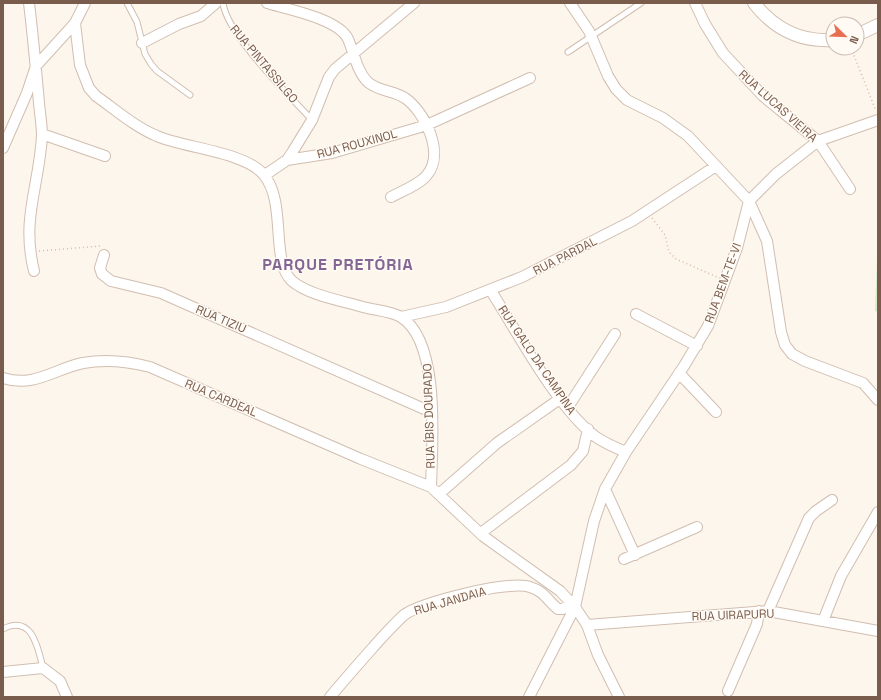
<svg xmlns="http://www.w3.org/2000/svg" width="881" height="700" viewBox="0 0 881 700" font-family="'Space Grotesk',sans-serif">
<rect width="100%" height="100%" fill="#fdf6ec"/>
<!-- green -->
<path fill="#d8ecc9" d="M878,232V312L875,311Z"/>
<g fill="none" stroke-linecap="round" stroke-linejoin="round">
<defs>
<path id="service" d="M127,3L137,22L145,54L151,64L157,71L190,95
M223,3C227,35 289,95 312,120
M568,52L641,3
M3,629C32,614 38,647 43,668"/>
<path id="minor" d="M29,3C33,36 36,69 39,103C40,114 42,125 42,136C39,187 21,219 34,271
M85,3L75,23L80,65L89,88L96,96C116,110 135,127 157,136C184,148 246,152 264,175C287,203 270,261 292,281C308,295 343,301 363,307C374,310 391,311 401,317C441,342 432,444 431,487
M267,3C287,9 339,19 348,39C354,52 357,73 369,83C379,91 394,91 405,98C425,112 445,153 427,175C419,185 402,191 391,197
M570,3L589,31L608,76L616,89L627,100L663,118L688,136L749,201L767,241L781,332L785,345L792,354L805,361L863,383L878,400
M695,3L705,24L723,53L763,96L818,141L850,189
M142,43L179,24L201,16L216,3
M42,134L105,156
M3,148L27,93L36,66L75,23
M287,160L332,153L427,125L530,78
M265,175L287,160L293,151L312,120L329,77L335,69L414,3
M104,255L100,268L102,274L111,281L161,293L431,412
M491,291C518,333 557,408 596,437C605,443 616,448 626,452
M636,314L697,346
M401,317L446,307L522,277L632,221L716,166
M679,373L716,412
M3,378C34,388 54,369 83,363C105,359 127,361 150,367L361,459L431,487L483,536L560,591L575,607L587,625L598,655L619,697
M568,407L615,334
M605,489L635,555
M439,494L497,443L561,398
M481,533L571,465L583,451L588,429
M624,559L697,527
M768,611L809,518L816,511L832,500
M823,621L841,576L878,512
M587,625L768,611L878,631
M3,672L43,668L60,681L67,697
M728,691L757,624L759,611
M330,697C345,679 361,661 376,644C385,634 394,624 404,615C420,602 510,580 530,587C544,591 548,601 558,609H563L571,603
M529,697L575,607L594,521L605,489L626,452L684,366L708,326L737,248L749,201L776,174L818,141L878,120"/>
<path id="tertiary" d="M754,3C774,29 800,42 833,40
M857,35L878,25"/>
</defs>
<!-- service casing -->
<use href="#service" stroke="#d1beb0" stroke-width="7"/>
<!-- minor casing -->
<use href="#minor" stroke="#d1beb0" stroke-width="12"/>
<!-- tertiary casing -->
<use href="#tertiary" stroke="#d1beb0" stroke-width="14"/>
<!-- path -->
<path stroke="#d9b8a5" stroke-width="1.5" stroke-dasharray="1 3" stroke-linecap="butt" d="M851,48L876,111
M652,218L665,235L669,252L676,259L717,277
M39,251L101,246"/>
<!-- service -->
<use href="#service" stroke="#fff" stroke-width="5"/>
<!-- minor -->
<use href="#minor" stroke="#fff" stroke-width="10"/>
<!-- tertiary -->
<use href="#tertiary" stroke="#fff" stroke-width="12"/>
</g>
<g text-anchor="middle" stroke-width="3" stroke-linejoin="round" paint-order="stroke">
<!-- street labels -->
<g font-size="12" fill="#7a5c4d" stroke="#fffaf3">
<text transform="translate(264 64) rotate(50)" y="4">RUA PINTASSILGO</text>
<text transform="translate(778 106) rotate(42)" y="4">RUA LUCAS VIEIRA</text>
<text transform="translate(357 144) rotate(-15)" y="4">RUA ROUXINOL</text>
<text transform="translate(565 256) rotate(-27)" y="4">RUA PARDAL</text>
<text transform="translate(723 283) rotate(-70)" y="4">RUA BEM-TE-VI</text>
<text transform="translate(221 319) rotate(23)" y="4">RUA TIZIU</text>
<text transform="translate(537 360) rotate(56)" y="4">RUA GALO DA CAMPINA</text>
<text transform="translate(221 398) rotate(23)" y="4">RUA CARDEAL</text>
<text transform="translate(429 416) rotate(-92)" y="4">RUA ÍBIS DOURADO</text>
<text transform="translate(450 601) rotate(-16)" y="4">RUA JANDAIA</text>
<text transform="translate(733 615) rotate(-2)" y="4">RUA UIRAPURU</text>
</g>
<!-- district labels -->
<g font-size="16" font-weight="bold" letter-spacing="1" fill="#846695" stroke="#fffaf3">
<text x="338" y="270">PARQUE PRETÓRIA</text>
</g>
</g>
<!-- border -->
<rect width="881" height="700" fill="none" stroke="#7a5c4d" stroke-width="8"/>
<!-- north arrow -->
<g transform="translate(845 36) rotate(113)"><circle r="19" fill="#fffaf3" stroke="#cabbb1"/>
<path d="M0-3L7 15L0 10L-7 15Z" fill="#e76f51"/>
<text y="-6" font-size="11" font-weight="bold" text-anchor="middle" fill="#7a5c4d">N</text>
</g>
</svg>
